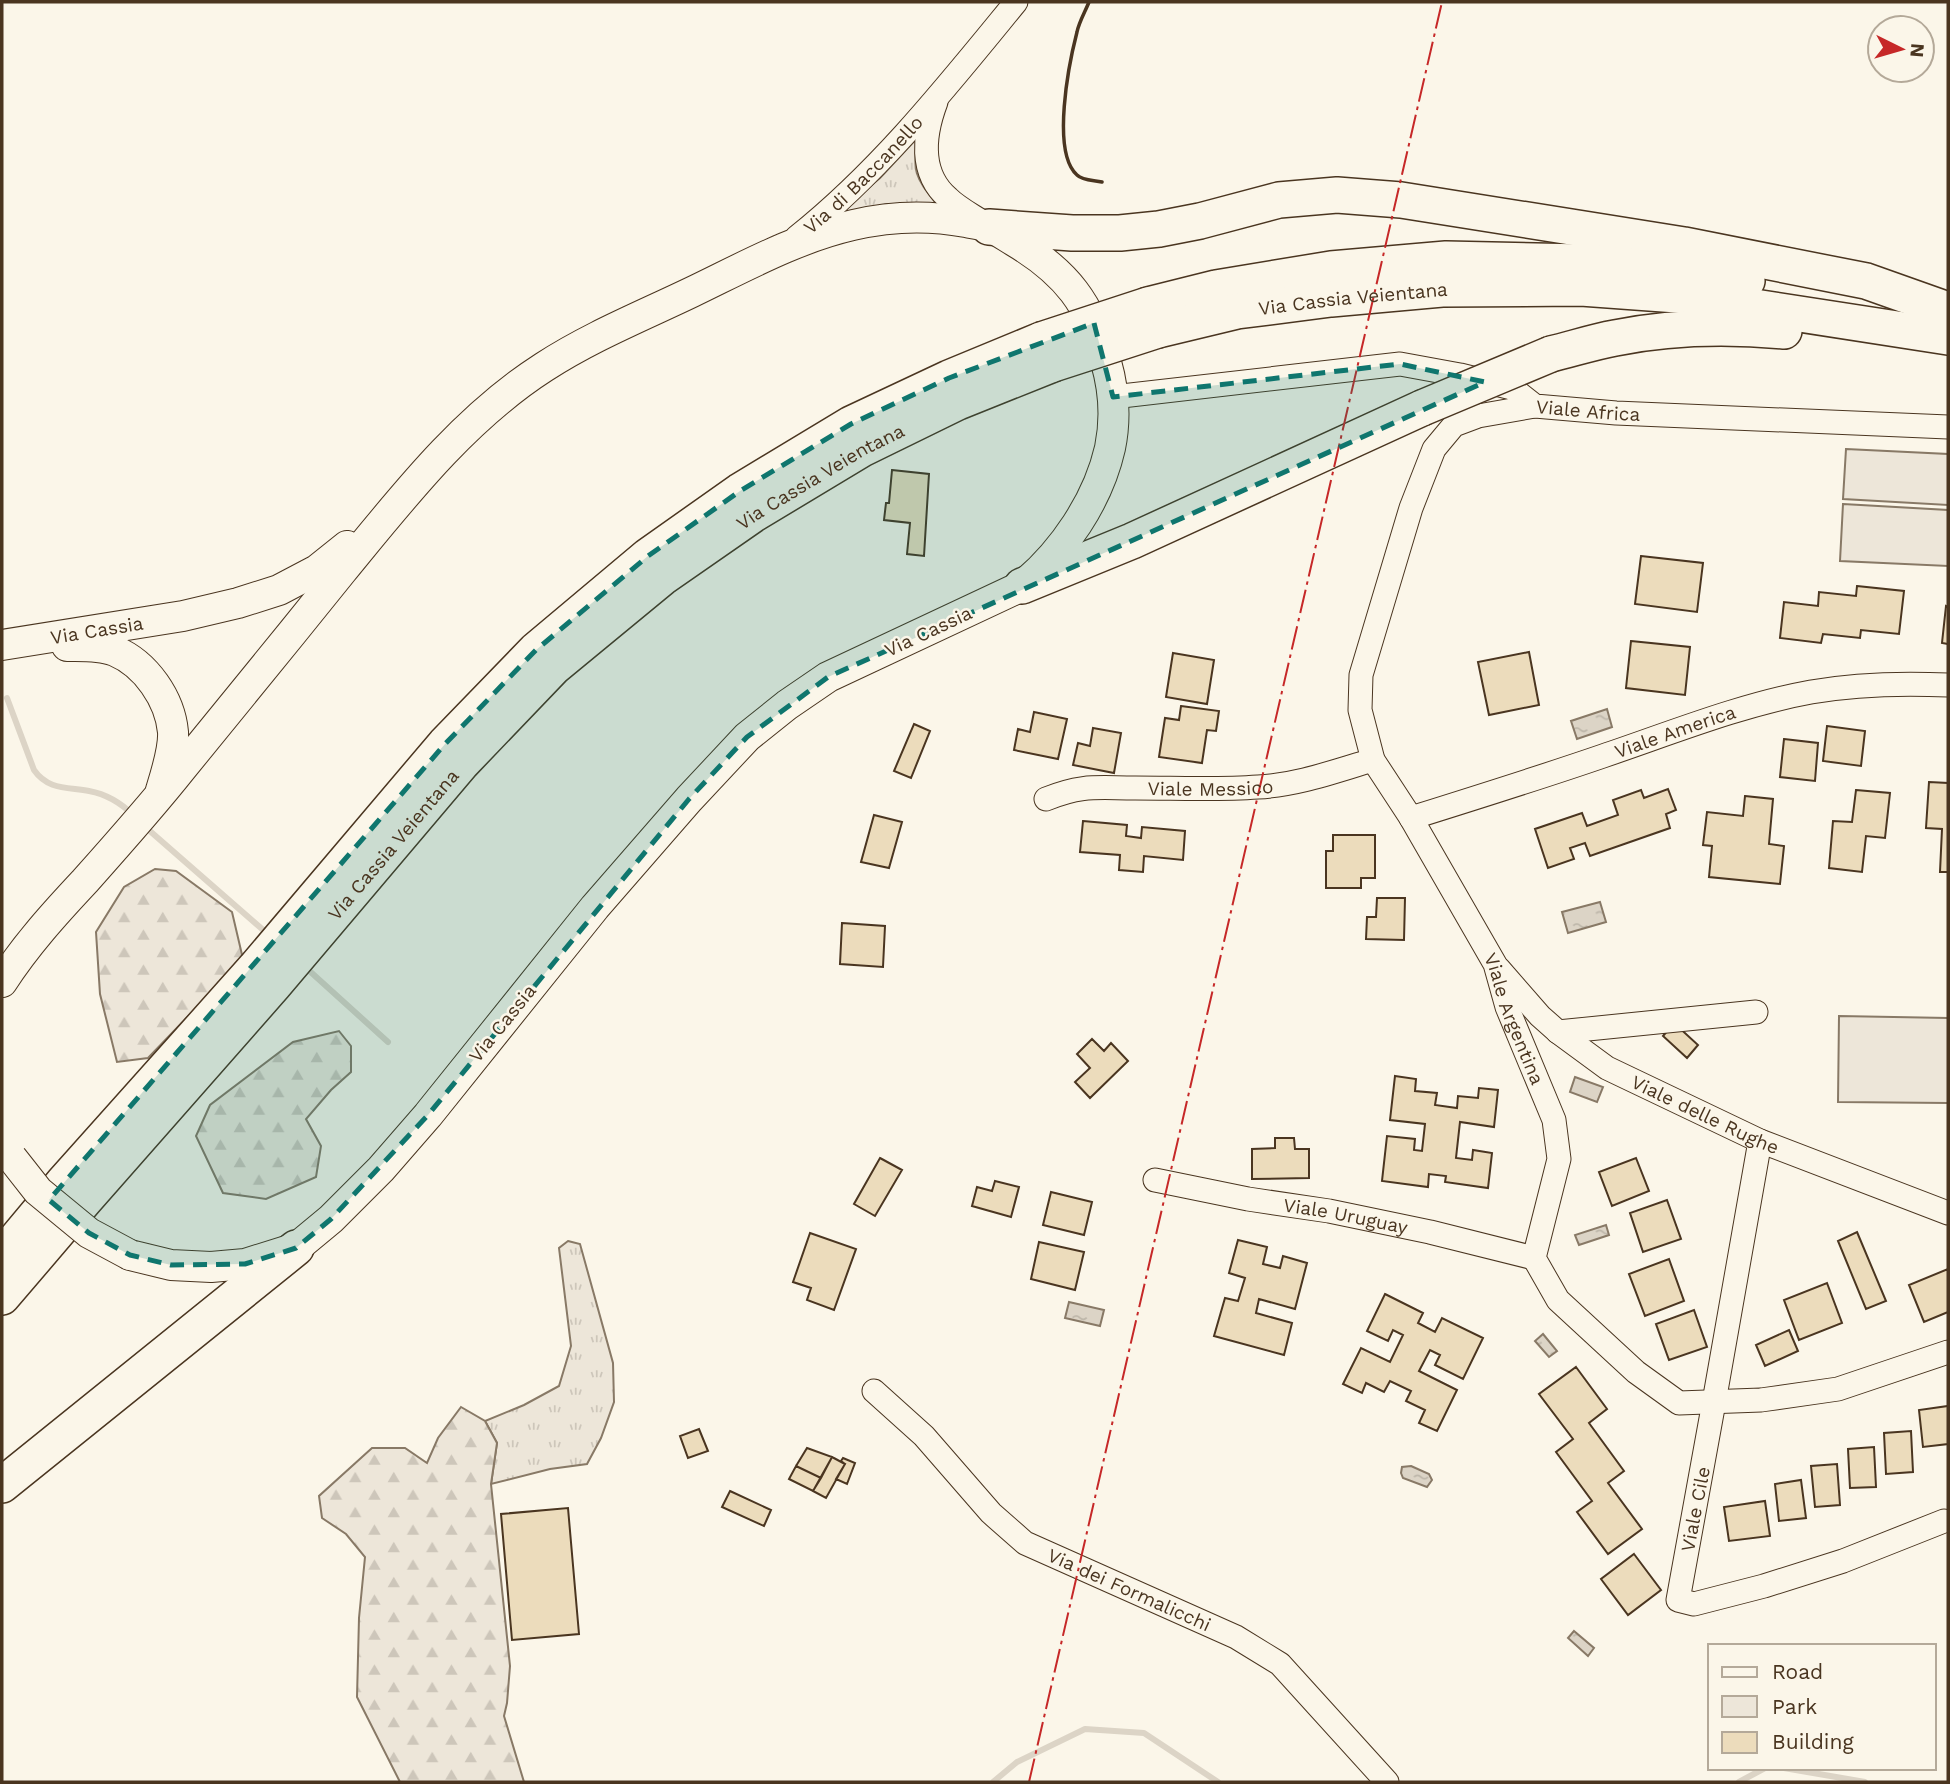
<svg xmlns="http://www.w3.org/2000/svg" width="1950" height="1784" viewBox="0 0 1950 1784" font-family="'Work Sans',sans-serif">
<defs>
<pattern id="grass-tufts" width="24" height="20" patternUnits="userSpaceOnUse" patternTransform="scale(1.75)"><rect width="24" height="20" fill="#ede6d9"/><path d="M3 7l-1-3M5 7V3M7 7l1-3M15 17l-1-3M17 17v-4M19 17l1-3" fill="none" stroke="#cdc6ba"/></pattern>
<pattern id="forest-firs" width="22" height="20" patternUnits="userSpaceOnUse" patternTransform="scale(1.75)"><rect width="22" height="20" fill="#ede6d9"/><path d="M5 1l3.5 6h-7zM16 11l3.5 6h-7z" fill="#cdc6ba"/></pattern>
<pattern id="water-ripples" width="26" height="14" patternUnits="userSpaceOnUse" patternTransform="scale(1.75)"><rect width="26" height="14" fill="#dcd4c6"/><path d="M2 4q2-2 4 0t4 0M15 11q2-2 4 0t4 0" fill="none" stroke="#beb7aa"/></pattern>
</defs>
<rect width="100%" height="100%" fill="#fbf6e9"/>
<!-- grass -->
<path fill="url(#grass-tufts)" stroke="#887966" stroke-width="2" d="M919,136C910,172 917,179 938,206L887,204L848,214L824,224L880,178Z
M568,1241L580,1244L613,1363L614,1402L601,1438L587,1464L550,1469L491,1484L497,1443L485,1421L524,1405L559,1386L571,1346L559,1248Z"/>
<!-- forest -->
<path fill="url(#forest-firs)" stroke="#887966" stroke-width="2" d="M155,869L176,871L232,912L243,959L148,1058L117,1062L100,994L96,932L124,887Z
M339,1031L351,1046V1072L331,1090L306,1119L321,1146L316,1177L266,1199L223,1193L196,1136L210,1105L293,1042Z
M461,1407L485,1421L497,1443L491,1484L510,1666L507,1703L504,1716L524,1782H400L357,1697L359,1618L365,1557L346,1534L322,1518L319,1496L372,1448H405L427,1463L438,1438Z"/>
<!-- park -->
<path fill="#ede6d9" stroke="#887966" stroke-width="2" d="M1846,449L1948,454V505L1843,499Z
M1843,504L1948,510V566L1840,561Z
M1839,1016L1948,1018V1103L1838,1102Z"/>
<!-- water -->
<path fill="url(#water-ripples)" stroke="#887966" stroke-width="2" d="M1607,709L1612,727L1577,739L1571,721Z
M1600,902L1606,922L1568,933L1562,912Z
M1575,1077L1603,1087L1597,1102L1570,1092Z
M1606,1225L1609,1235L1579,1245L1575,1235Z
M1069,1302L1104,1310L1100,1326L1065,1318Z
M1543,1334L1557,1351L1549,1357L1535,1341Z
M1411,1466L1429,1474L1432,1480L1427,1487L1403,1478L1401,1473L1402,1467Z
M1574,1631L1594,1648L1588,1656L1568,1638Z"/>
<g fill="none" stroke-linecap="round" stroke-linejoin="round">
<!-- stream -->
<path stroke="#dcd4c6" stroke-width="6" d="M7,698L34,770C48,790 67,787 89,791C105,794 121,803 133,815
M143,825L269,935
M304,966L388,1042
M1784,1768L1865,1782
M993,1782L1017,1762L1085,1729L1144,1733L1218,1782
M1739,1782L1765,1768"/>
</g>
<!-- building -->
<path fill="#ecdcbc" stroke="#4a3520" stroke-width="2" d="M892,470L929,474L924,556L907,554L910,523L884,520L886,503H889Z
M1641,556L1703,563L1697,612L1635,604Z
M1857,586L1904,591L1899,634L1861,630L1860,638L1823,634L1821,643L1780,638L1784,602L1818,606L1819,592L1856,596Z
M1946,606L1948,607V644L1942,643Z
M1631,641L1690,647L1685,695L1626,688Z
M1529,652L1539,705L1489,715L1478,662Z
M1173,653L1214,660L1207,704L1166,697Z
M1181,706L1219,711L1216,731L1207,730L1202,763L1159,757L1165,718L1179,720Z
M1034,712L1067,719L1058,759L1014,750L1018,729L1030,732Z
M914,724L930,731L911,778L894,771Z
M1827,726L1865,731L1861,766L1823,761Z
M1093,728L1121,733L1114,773L1073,765L1078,743L1090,746Z
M1784,739L1818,743L1815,781L1780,777Z
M1929,782L1948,783V872H1940L1942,829L1926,828Z
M1668,789L1676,810L1666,814L1670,828L1590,856L1585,843L1570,848L1574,859L1548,868L1535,829L1582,813L1587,826L1618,815L1613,800L1641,790L1644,798Z
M1856,790L1890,793L1885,838L1866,836L1862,872L1829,868L1833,821L1852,822Z
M1745,796L1773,799L1769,844L1784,846L1780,884L1709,877L1712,846L1703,845L1707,812L1743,816Z
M874,815L902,822L889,868L861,862Z
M1083,821L1127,825L1126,836L1141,838L1142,827L1185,831L1183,860L1144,856L1143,872L1119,870L1120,855L1080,852Z
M1333,835H1375V878H1361V888H1326V851H1333Z
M1377,898H1405L1404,940L1366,939L1367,917H1376Z
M842,923L885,926L883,967L840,964Z
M1674,1023L1698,1045L1687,1058L1663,1036Z
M1092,1039L1104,1051L1111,1043L1128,1061L1090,1098L1075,1082L1090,1068L1077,1054Z
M1395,1076L1416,1079L1415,1091L1437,1093L1435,1105L1457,1108L1458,1096L1478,1098L1479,1088L1498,1090L1494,1127L1460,1122L1456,1158L1472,1160L1473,1150L1492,1153L1488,1188L1445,1182L1446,1176L1429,1174L1428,1187L1382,1181L1387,1136L1415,1139L1414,1150L1422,1151L1425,1124L1390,1120Z
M1275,1138H1294L1295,1149H1309V1178L1252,1179V1149L1275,1148Z
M880,1158L902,1170L875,1216L854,1204Z
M1636,1158L1649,1191L1612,1206L1599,1172Z
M995,1181L1019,1187L1011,1217L972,1206L977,1187L992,1191Z
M1051,1192L1092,1202L1084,1235L1043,1225Z
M1667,1200L1681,1239L1643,1252L1630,1213Z
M1857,1232L1886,1301L1866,1309L1838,1241Z
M810,1233L856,1249L834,1310L807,1300L811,1288L793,1282Z
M1238,1240L1267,1247L1263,1264L1280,1268L1283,1256L1307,1263L1295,1309L1259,1299L1256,1313L1292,1323L1284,1355L1214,1336L1225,1298L1238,1301L1245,1278L1229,1273Z
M1039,1242L1084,1252L1075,1290L1031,1279Z
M1669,1259L1684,1301L1645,1316L1629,1274Z
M1948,1269V1312L1924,1322L1909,1285Z
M1827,1283L1842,1323L1799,1340L1784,1300Z
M1385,1294L1423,1313L1418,1323L1435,1332L1442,1318L1483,1338L1463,1379L1435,1365L1440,1355L1430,1350L1419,1371L1457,1390L1437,1431L1419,1423L1425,1410L1406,1401L1411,1391L1390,1381L1384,1392L1366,1383L1362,1393L1343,1384L1361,1348L1390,1362L1403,1335L1393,1330L1388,1341L1367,1331Z
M1694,1310L1707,1347L1669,1360L1656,1324Z
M1789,1330L1798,1351L1765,1366L1756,1345Z
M1576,1367L1607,1409L1589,1423L1624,1471L1608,1483L1642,1529L1608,1554L1577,1512L1592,1501L1556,1452L1573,1439L1539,1394Z
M1948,1406V1444L1923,1447L1919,1410Z
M699,1429L708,1451L688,1458L680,1436Z
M1911,1431L1913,1472L1886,1474L1884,1433Z
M1874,1447L1876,1487L1850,1488L1848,1449Z
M807,1448L832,1457L821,1478L796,1466Z
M832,1457L845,1464L826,1498L813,1491Z
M843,1458L855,1463L847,1484L836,1479L845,1464L841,1461Z
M1837,1464L1840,1505L1815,1507L1811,1466Z
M796,1466L821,1478L813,1491L789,1479Z
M1801,1480L1806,1518L1779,1521L1775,1484Z
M730,1491L771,1510L764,1526L722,1507Z
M1765,1501L1770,1536L1729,1541L1724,1507Z
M568,1508L579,1634L512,1640L501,1514Z
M1634,1554L1661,1590L1628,1615L1601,1579Z"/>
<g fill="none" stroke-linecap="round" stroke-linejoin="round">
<defs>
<g id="minor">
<path d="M936,102C924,134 919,173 948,198C958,208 972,215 984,223"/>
<path id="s1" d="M797,237C881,170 948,85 1016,2"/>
<path id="s2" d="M1113,397L1400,364L1460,375L1512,388L1535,406L1616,413L1948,427"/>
<path id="s3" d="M1535,406L1478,416L1454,425L1434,449L1411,508L1361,675L1360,710L1373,760L1411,818L1495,964L1507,1007L1554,1120L1559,1159L1534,1258L1558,1300L1636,1372L1679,1403L1761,1400L1838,1389L1948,1352"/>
<path id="s4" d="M1046,799C1083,784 1098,788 1135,788C1176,788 1218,790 1258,787C1298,785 1335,771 1373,760"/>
<path id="s5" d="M1411,818C1475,798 1539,778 1603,756C1671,733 1740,705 1811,692C1856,684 1902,683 1948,685"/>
<path id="s6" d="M1499,969L1540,1016L1558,1032L1607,1068L1760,1141L1948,1213"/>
<path d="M1558,1032L1756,1012"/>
<path d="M1760,1141L1714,1402L1678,1600L1694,1604L1764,1586L1843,1561L1944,1521"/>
<path id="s7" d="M1155,1180L1248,1199L1329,1211L1430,1232L1534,1258"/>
<path id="s8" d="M874,1391L924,1436L991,1513L1025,1543L1236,1637L1280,1664L1387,1782"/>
</g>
<g id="major">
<path id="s9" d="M2,645L183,616L238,603L279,590L317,570L347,546"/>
<path d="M67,646C82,646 100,645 115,651C146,664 170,699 173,732C174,749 166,774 161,790"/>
<path d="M2,982C26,945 55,913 85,881C118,844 151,807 182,768C235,703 289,637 342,571C402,498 463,419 544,367C590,337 642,316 692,292C744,267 796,238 853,225C891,216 928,215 966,222C974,224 984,224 991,228C999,231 1007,237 1014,241C1066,272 1091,304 1106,362C1114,390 1116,419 1110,448C1098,501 1063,552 1022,586L828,677L787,705L747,737L689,799L595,907L428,1115L381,1169L331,1219L296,1248L245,1264L211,1267L171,1265L130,1255"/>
</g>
<g id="highway">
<path d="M989,227L1072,233H1120L1159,229L1200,221L1279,200L1337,195L1401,200L1684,245L1866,281L1948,310"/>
<path d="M1148,305L1216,288L1331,269L1446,259L1584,262L1680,271L1747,281"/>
<path id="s10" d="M1158,330L1237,311L1331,299L1442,289L1581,288L1677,295L1948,337"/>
<path d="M1551,354C1572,349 1593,342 1615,338C1670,327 1728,326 1784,331"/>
<path d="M1022,586L1132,541L1422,408"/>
<path d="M2,1256L63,1183L255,968L445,744L536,650L648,556L740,491L851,424L949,378L1041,340"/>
<path id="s11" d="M2,1297L84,1201L274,985L462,763L554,667L662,578L754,514L862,449L958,402L1053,364"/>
<path d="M2,1485L296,1248"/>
</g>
</defs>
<!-- minor casing -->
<use href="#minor" stroke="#4a3520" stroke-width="25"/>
<!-- major casing -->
<use href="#major" stroke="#4a3520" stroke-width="32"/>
<!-- highway casing -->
<use href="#highway" stroke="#4a3520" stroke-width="38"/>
<!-- minor -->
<use href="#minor" stroke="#fbf6e9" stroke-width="23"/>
<!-- major -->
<use href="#major" stroke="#fbf6e9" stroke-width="30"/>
<!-- highway -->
<use href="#highway" stroke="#fbf6e9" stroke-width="35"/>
<defs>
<path id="major-bridge" d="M12,1158L38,1191L89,1233L130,1255"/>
<path id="highway-bridge" d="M1041,340L1148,305
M1053,364L1158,330
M1422,408L1551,354"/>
</defs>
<!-- major-bridge casing -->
<use href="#major-bridge" stroke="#4a3520" stroke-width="32" stroke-linecap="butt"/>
<!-- highway-bridge casing -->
<use href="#highway-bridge" stroke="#4a3520" stroke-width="38" stroke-linecap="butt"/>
<!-- major-bridge -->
<use href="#major-bridge" stroke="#fbf6e9" stroke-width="30"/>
<!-- highway-bridge -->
<use href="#highway-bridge" stroke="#fbf6e9" stroke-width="35"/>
<!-- wall -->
<path stroke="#4a3520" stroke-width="3.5" d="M1089,2C1085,12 1079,22 1077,32C1069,63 1051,152 1077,175C1083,181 1094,180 1102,182"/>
<!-- power -->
<path stroke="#c62828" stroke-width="2" stroke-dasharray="24 5 3.5 5" stroke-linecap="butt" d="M1029,1782L1442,2"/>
</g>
<!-- marked area -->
<path fill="#0f766e" fill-opacity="0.2" stroke="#0f766e" stroke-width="5" stroke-dasharray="14 9" stroke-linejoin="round" d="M1094,323L1113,397L1400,364L1485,382L828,677L747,737L689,799L428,1115L331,1219L296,1248L245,1264L171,1265L130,1255L89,1233L49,1200L445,744L536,650L648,556L740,491L851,424L949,378Z"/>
<g text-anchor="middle" stroke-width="5" stroke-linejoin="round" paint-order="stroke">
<!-- street labels -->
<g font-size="19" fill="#4a3520" stroke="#fbf6e9">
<text dy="7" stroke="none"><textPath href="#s1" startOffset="91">Via di Baccanello</textPath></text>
<text dy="7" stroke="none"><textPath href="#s10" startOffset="198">Via Cassia Veientana</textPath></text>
<text dy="7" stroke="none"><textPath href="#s2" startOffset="486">Viale Africa</textPath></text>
<text dy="7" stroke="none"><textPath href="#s11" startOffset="1166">Via Cassia Veientana</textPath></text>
<text dy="7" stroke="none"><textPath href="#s9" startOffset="96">Via Cassia</textPath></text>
<text transform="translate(928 631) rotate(-25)" y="7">Via Cassia</text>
<text dy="7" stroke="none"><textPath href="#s5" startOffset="278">Viale America</textPath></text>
<text dy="7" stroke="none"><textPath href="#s4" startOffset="166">Viale Messico</textPath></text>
<text dy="7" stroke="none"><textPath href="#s11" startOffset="598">Via Cassia Veientana</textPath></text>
<text dy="7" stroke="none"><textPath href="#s3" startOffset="735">Viale Argentina</textPath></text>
<text transform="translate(502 1023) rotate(-51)" y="7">Via Cassia</text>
<text dy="7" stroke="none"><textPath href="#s6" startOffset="256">Viale delle Rughe</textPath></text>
<text dy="7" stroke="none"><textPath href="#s7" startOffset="194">Viale Uruguay</textPath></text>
<text transform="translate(1695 1509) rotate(-79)" y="7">Viale Cile</text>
<text dy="7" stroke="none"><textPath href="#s8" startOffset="329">Via dei Formalicchi</textPath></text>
</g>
</g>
<!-- border -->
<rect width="1950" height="1784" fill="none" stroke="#4a3520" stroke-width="7"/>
<!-- legend -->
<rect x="1708" y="1644" width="228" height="126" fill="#fbf6e9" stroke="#b4a999" stroke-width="2"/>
<rect x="1722" y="1667" width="35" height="10" fill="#fbf6e9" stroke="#b4a999" stroke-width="2"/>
<text x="1772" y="1679" font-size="21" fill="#4a3520">Road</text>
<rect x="1722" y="1696" width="35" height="21" fill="#ede6d9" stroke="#b4a999" stroke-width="2"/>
<text x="1772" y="1714" font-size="21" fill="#4a3520">Park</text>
<rect x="1722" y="1732" width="35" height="21" fill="#ecdcbc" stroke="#b4a999" stroke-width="2"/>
<text x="1772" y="1749" font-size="21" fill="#4a3520">Building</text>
<!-- north arrow -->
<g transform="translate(1901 49) rotate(95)"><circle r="33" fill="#fbf6e9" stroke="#b4a999" stroke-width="2"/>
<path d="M0-5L12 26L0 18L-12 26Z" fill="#c62828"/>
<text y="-10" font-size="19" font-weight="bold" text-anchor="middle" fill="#4a3520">N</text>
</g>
</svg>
